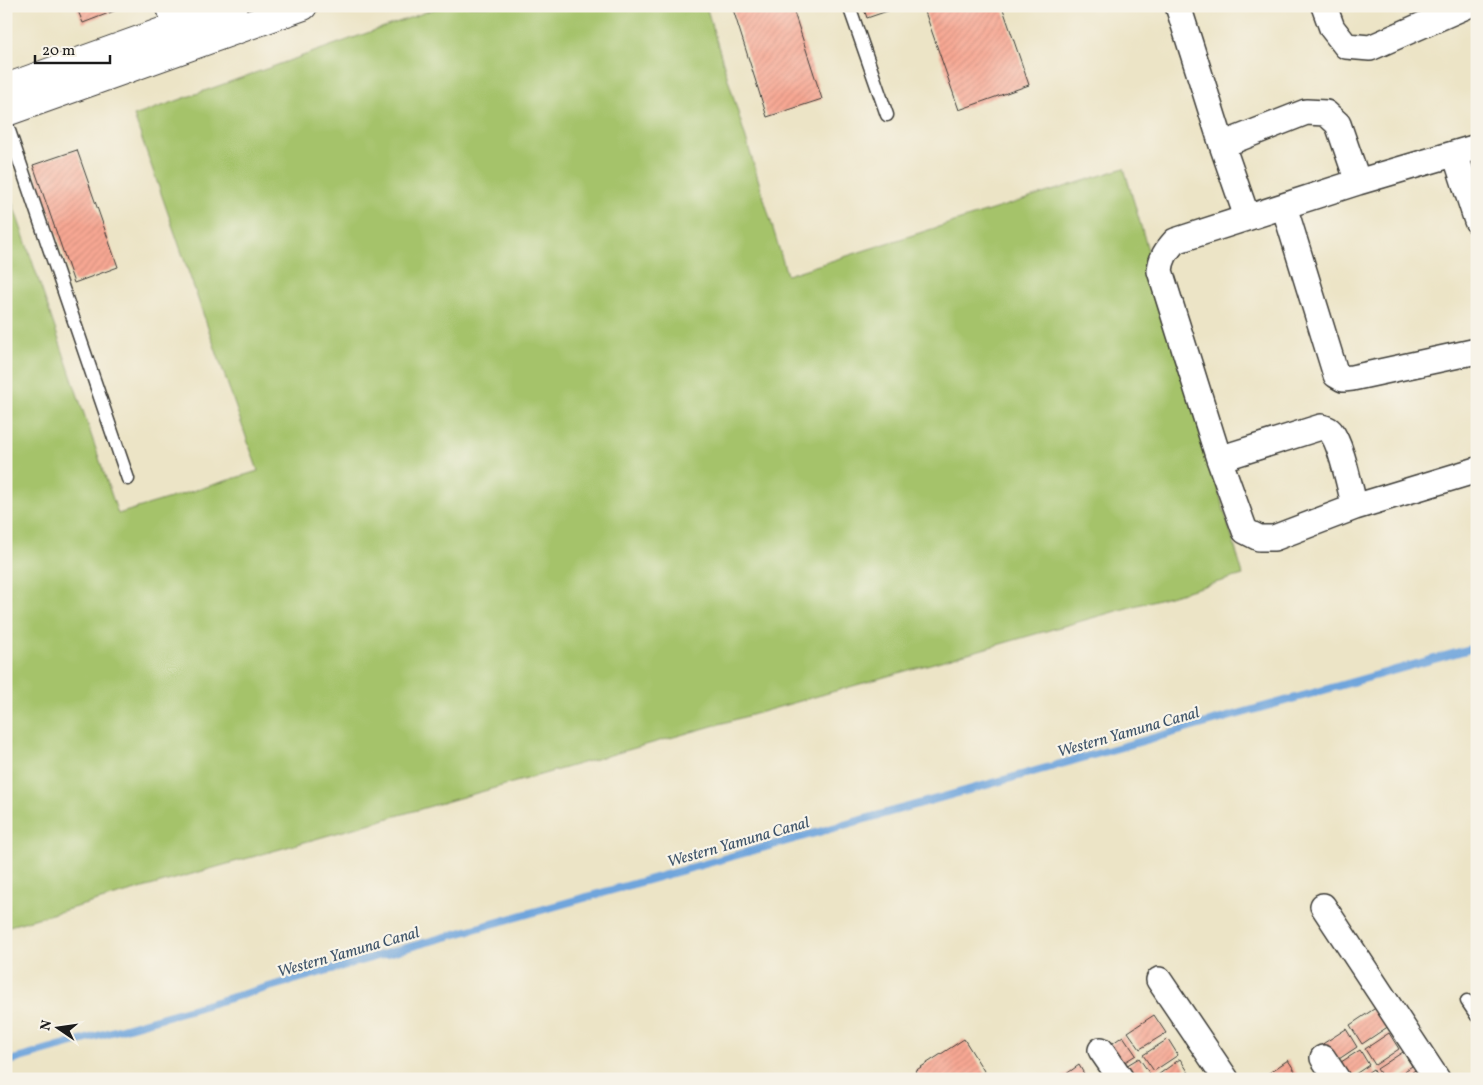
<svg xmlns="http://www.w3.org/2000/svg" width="1483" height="1085" viewBox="0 0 1483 1085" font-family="Vollkorn,serif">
<defs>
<pattern id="building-hatch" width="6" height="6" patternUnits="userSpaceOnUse" patternTransform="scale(1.25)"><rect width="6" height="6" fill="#f7a793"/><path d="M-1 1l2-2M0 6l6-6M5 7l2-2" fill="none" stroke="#d38f7e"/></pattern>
</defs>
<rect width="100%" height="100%" fill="#f7f3e8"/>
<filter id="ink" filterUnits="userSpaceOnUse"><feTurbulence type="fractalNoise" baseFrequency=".02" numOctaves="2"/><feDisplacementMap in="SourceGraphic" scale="10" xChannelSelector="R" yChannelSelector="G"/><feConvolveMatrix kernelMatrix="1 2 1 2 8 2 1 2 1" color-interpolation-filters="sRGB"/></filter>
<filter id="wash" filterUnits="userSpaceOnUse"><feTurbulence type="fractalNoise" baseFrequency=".0096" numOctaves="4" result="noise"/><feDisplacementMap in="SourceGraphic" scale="20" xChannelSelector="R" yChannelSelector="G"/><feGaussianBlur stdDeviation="1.12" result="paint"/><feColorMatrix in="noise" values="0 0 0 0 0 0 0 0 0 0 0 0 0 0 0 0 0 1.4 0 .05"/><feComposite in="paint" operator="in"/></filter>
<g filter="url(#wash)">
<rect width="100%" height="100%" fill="#ece4c6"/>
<!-- grass -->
<path fill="#a5c36a" stroke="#607043" d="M443,6H706L787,275L1124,168L1243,575L6,927V184L118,514L258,471L134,116Z"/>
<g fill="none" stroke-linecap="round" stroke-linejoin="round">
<!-- stream -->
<path stroke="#6fa5dc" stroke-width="8" d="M6,1062L381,955L1477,647"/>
</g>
<g id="blocks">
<!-- building -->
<path fill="url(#building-hatch)" d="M76,6H127L83,23Z
M732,6H792L822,99L767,117Z
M863,6H899V7L867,18Z
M923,6H1002L1029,85L959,110Z
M77,150L118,267L74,283L33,165Z
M1377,1007L1389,1026L1362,1044L1350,1025Z
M1154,1015L1166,1033L1140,1049L1128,1032Z
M1346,1029L1357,1047L1333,1063L1321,1045Z
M1389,1033L1399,1049L1375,1065L1365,1049Z
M1123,1036L1136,1055L1115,1068L1103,1050Z
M964,1039L989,1079H921L915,1071Z
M1168,1039L1178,1055L1154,1071L1143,1055Z
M1360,1050L1369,1065L1348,1079L1338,1064Z
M1403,1052L1412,1066L1393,1079H1384L1377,1069Z
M1139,1058L1150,1074L1143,1079H1125L1119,1070Z
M1180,1059L1191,1076L1187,1079H1160L1158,1075Z
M1288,1060L1300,1079H1260Z
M1079,1065L1087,1079H1059Z
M1373,1069L1379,1079H1358Z
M1417,1069L1423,1079H1401Z"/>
</g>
</g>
<g filter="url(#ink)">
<use href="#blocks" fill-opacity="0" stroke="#3b3a36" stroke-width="1"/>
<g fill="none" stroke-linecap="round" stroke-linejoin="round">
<defs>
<path id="lane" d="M849,6L887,115
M6,122L128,479
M1467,1001L1477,1016"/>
<path id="street" d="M169,6L176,27
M1178,6L1222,145L1247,217
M1324,6L1332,28L1346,46L1370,48L1466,6
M1222,145L1306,112L1326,113L1338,124L1358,182
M1477,147L1358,182L1175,241C1166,251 1161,258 1160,271L1219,459L1245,531L1259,538H1274L1355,507L1477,470
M1455,154L1477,221
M1284,206L1336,375L1343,379L1352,378L1477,351
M1219,459L1321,427C1325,428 1329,429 1331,432C1342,445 1350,490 1355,507
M1323,906L1437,1079
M1159,980L1226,1079
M1101,1050L1121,1079
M1323,1058L1337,1079"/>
<path id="secondary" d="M6,88L234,6
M6,112L303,6"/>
</defs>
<!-- lane casing -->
<use href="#lane" stroke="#3b3a36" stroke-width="15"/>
<!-- street casing -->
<use href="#street" stroke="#3b3a36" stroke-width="28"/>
<!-- secondary casing -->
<use href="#secondary" stroke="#3b3a36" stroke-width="30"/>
<!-- lane -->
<use href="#lane" stroke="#fff" stroke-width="12"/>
<!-- street -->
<use href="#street" stroke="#fff" stroke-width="25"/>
<!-- secondary -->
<use href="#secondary" stroke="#fff" stroke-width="28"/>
</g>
</g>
<g text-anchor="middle" stroke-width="4.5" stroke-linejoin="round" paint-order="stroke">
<!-- water labels -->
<g font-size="16" font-style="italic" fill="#3d5369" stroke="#f7f3e8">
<text transform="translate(1128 731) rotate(-16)" y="6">Western Yamuna Canal</text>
<text transform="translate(738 841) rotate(-16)" y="6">Western Yamuna Canal</text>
<text transform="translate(348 951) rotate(-16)" y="6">Western Yamuna Canal</text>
</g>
</g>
<!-- margin -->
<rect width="1483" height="1085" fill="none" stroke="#f7f3e8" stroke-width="25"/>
<!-- north arrow -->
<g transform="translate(58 1028) rotate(283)" stroke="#f7f3e8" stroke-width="4" paint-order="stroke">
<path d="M0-4L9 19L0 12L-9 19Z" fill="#1c1c1c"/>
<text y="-8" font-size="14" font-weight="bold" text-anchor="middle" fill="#1c1c1c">N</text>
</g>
<!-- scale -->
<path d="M35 55v8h75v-8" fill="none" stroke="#1c1c1c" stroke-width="2.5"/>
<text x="42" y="55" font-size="15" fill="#1c1c1c" stroke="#f7f3e8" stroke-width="4" paint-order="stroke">20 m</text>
</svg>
